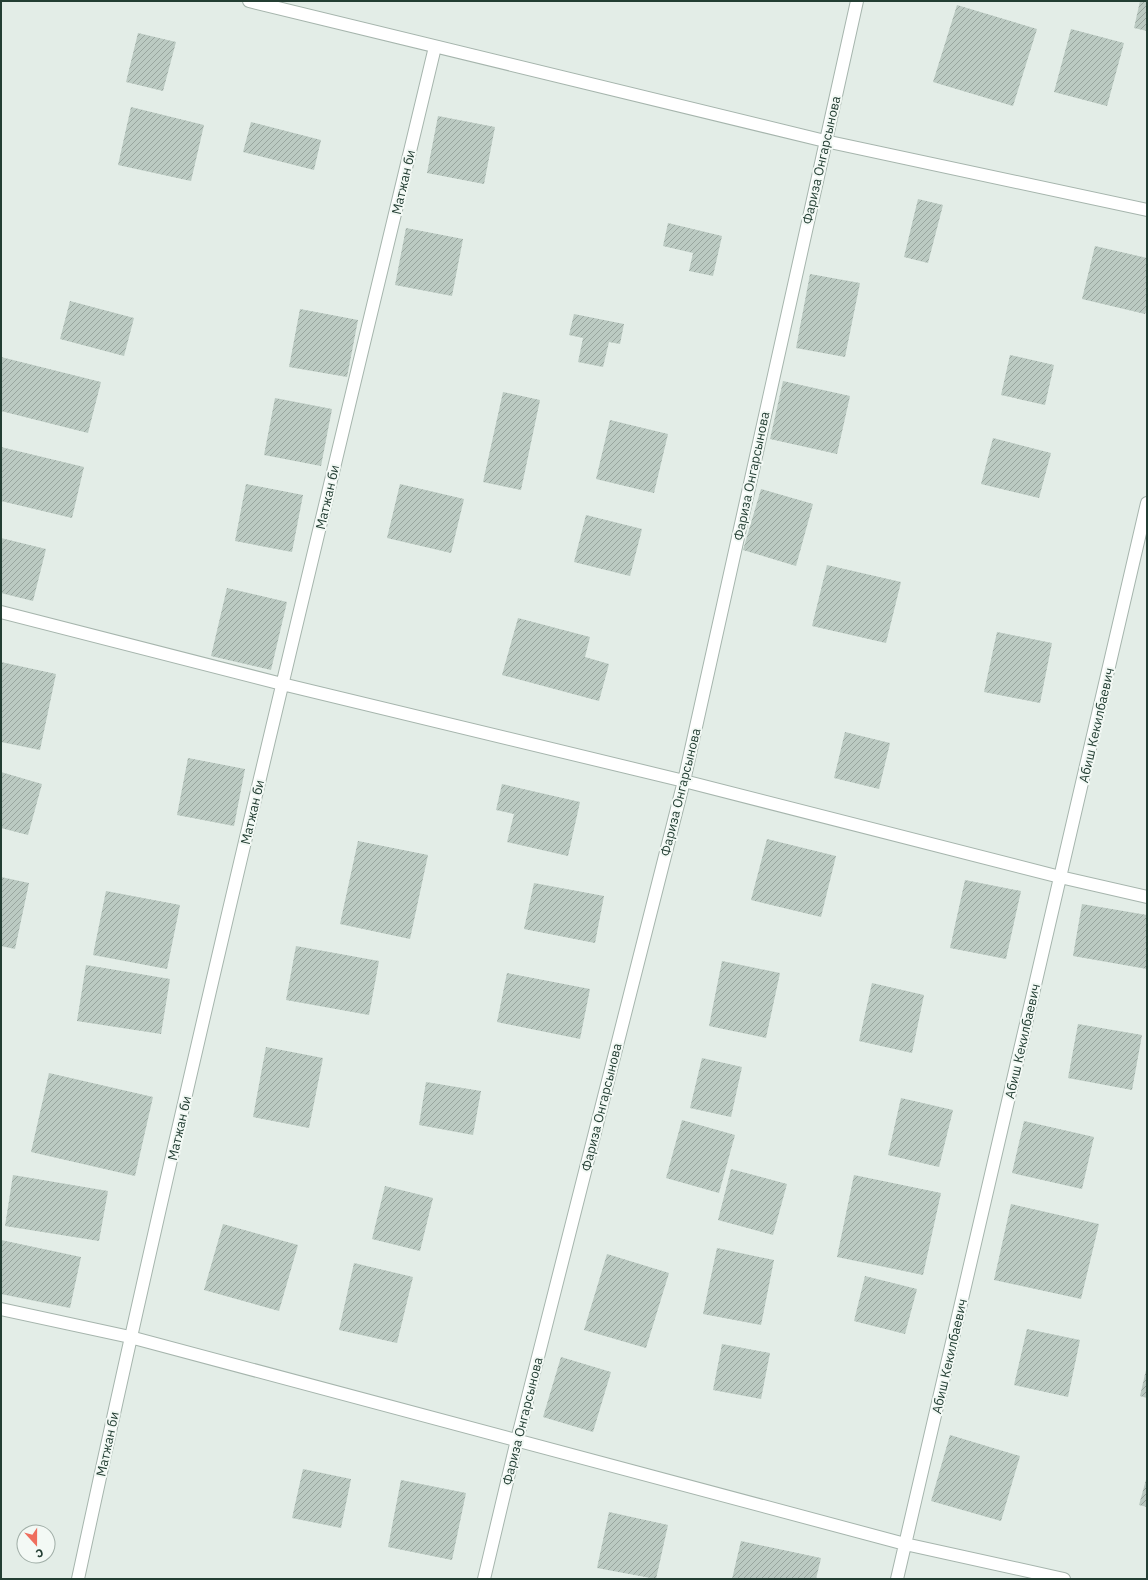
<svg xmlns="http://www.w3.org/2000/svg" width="1148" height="1580" viewBox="0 0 1148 1580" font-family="'IBM Plex Sans',sans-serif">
<defs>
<pattern id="building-hatch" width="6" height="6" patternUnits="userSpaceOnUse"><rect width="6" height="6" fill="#bbcac2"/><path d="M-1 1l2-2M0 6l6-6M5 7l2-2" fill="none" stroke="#98a59e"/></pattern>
</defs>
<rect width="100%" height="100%" fill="#e3ede7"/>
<!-- building -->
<path fill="url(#building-hatch)" d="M1140,1H1147V31L1134,28Z
M957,5L1037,29L1013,106L933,82Z
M1071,29L1124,43L1107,106L1054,92Z
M138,33L176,42L163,91L126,82Z
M131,107L204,125L191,181L118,165Z
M438,116L495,127L484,184L427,173Z
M251,122L321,140L314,170L243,152Z
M918,199L943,205L928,263L904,257Z
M668,223L722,236L713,276L689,271L693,253L663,246Z
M406,228L463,239L452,296L395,285Z
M1095,246L1147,258V307L1145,314L1082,299Z
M810,274L860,283L845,357L796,348Z
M70,301L134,318L124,356L60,339Z
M300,309L358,320L347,377L289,367Z
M574,314L624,324L620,344L609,342L603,367L578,362L583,338L569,335Z
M1010,355L1054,365L1045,405L1001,395Z
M1,357L101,382L88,433L1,411Z
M783,381L850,396L837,454L770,439Z
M503,392L540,400L521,490L483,482Z
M275,398L332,409L321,466L264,455Z
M610,420L668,434L654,493L596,479Z
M993,438L1051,453L1039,498L981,484Z
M1,447L84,467L72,518L1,501Z
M246,484L303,495L292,552L235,541Z
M400,484L464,499L451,553L387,538Z
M761,489L813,504L796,566L743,550Z
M586,515L642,529L630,576L574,562Z
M1,538L46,549L33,601L1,593Z
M827,565L901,582L886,643L812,626Z
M227,588L287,602L271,670L211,656Z
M518,618L590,637L585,657L609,664L599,701L502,675Z
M997,632L1052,643L1040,703L984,692Z
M1,662L56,674L40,750L1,742Z
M845,732L890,743L879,789L834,778Z
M188,758L245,769L234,826L177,815Z
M1,772L42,784L28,835L1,828Z
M502,784L580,802L568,856L507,842L514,814L496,810Z
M767,839L836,856L821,917L751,900Z
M358,841L428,855L410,939L340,924Z
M1,877L29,883L15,949L1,946Z
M965,880L1021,891L1006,959L950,948Z
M534,883L604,896L595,943L524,929Z
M106,891L180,905L167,969L93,955Z
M1082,904L1147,915V969L1073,956Z
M296,946L379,961L369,1015L286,1000Z
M722,961L780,973L766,1038L709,1026Z
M86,965L170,979L161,1034L77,1021Z
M507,973L590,989L580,1039L497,1022Z
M872,983L924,995L912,1053L859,1041Z
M1078,1024L1142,1035L1132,1090L1068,1078Z
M266,1047L323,1058L309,1128L253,1117Z
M702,1058L742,1067L731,1117L690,1108Z
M49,1073L153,1097L135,1176L31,1152Z
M426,1082L481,1091L473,1135L419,1125Z
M901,1098L953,1110L939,1167L888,1155Z
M682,1120L735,1135L719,1193L666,1178Z
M1024,1121L1094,1137L1082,1189L1012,1173Z
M731,1169L787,1184L773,1235L718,1220Z
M13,1175L108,1191L99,1241L5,1226Z
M854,1175L941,1193L923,1275L837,1257Z
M385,1186L433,1198L420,1251L372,1239Z
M1011,1204L1099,1224L1081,1299L994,1280Z
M223,1224L298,1245L279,1311L204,1290Z
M1,1240L81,1257L70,1308L1,1294Z
M717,1248L774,1260L761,1325L703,1314Z
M607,1254L669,1273L646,1348L584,1330Z
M354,1263L413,1277L397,1343L339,1330Z
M865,1276L917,1289L905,1334L854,1321Z
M1027,1329L1080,1340L1068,1397L1014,1385Z
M722,1344L770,1353L761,1399L713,1390Z
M561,1357L611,1372L593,1432L543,1417Z
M1146,1370H1147V1398L1140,1396Z
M950,1435L1020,1456L1001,1521L931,1501Z
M303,1469L351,1479L341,1528L292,1518Z
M1147,1476V1507L1139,1505Z
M401,1480L466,1493L452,1560L388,1547Z
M609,1512L668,1525L656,1579L597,1568Z
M741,1541L821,1558L816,1579H732Z"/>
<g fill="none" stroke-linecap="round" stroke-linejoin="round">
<defs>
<path id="minor" d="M249,1L825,141L1147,210
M1,612L282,684L684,781L1060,877L1147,897
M1,1309L130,1337L905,1544L1064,1579
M78,1579C188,1066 313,557 435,47
M484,1579L517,1440L684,781L857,1
M897,1579L1147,503"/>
</defs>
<!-- minor casing -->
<use href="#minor" stroke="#a6b5ad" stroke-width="14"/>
<!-- minor -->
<use href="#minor" stroke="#fff" stroke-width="12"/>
</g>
<g text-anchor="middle" stroke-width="4" stroke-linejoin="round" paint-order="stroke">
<!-- street labels -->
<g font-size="13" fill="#233e33" stroke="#f3f9f5">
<text transform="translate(821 160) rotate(-77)" y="5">Фариза Онгарсынова</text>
<text transform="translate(403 182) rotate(-77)" y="5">Матжан би</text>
<text transform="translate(751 476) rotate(-78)" y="5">Фариза Онгарсынова</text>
<text transform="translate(327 497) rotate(-77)" y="5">Матжан би</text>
<text transform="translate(1096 725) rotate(-77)" y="5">Абиш Кекилбаевич</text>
<text transform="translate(680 792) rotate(-76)" y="5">Фариза Онгарсынова</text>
<text transform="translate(252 812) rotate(-77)" y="5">Матжан би</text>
<text transform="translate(1022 1041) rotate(-77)" y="5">Абиш Кекилбаевич</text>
<text transform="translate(601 1107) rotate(-76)" y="5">Фариза Онгарсынова</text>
<text transform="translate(179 1128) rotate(-77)" y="5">Матжан би</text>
<text transform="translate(949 1356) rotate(-77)" y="5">Абиш Кекилбаевич</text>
<text transform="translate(522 1421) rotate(-76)" y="5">Фариза Онгарсынова</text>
<text transform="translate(107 1444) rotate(-78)" y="5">Матжан би</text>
</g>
</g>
<!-- border -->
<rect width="1148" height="1580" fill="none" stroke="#233e33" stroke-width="4"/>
<!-- north arrow -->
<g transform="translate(36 1544) rotate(159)"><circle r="19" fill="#f3f9f5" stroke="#a0aea7"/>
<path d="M0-3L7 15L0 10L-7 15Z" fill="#ef6e5e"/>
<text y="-6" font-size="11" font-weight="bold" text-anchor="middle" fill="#233e33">С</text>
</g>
</svg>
